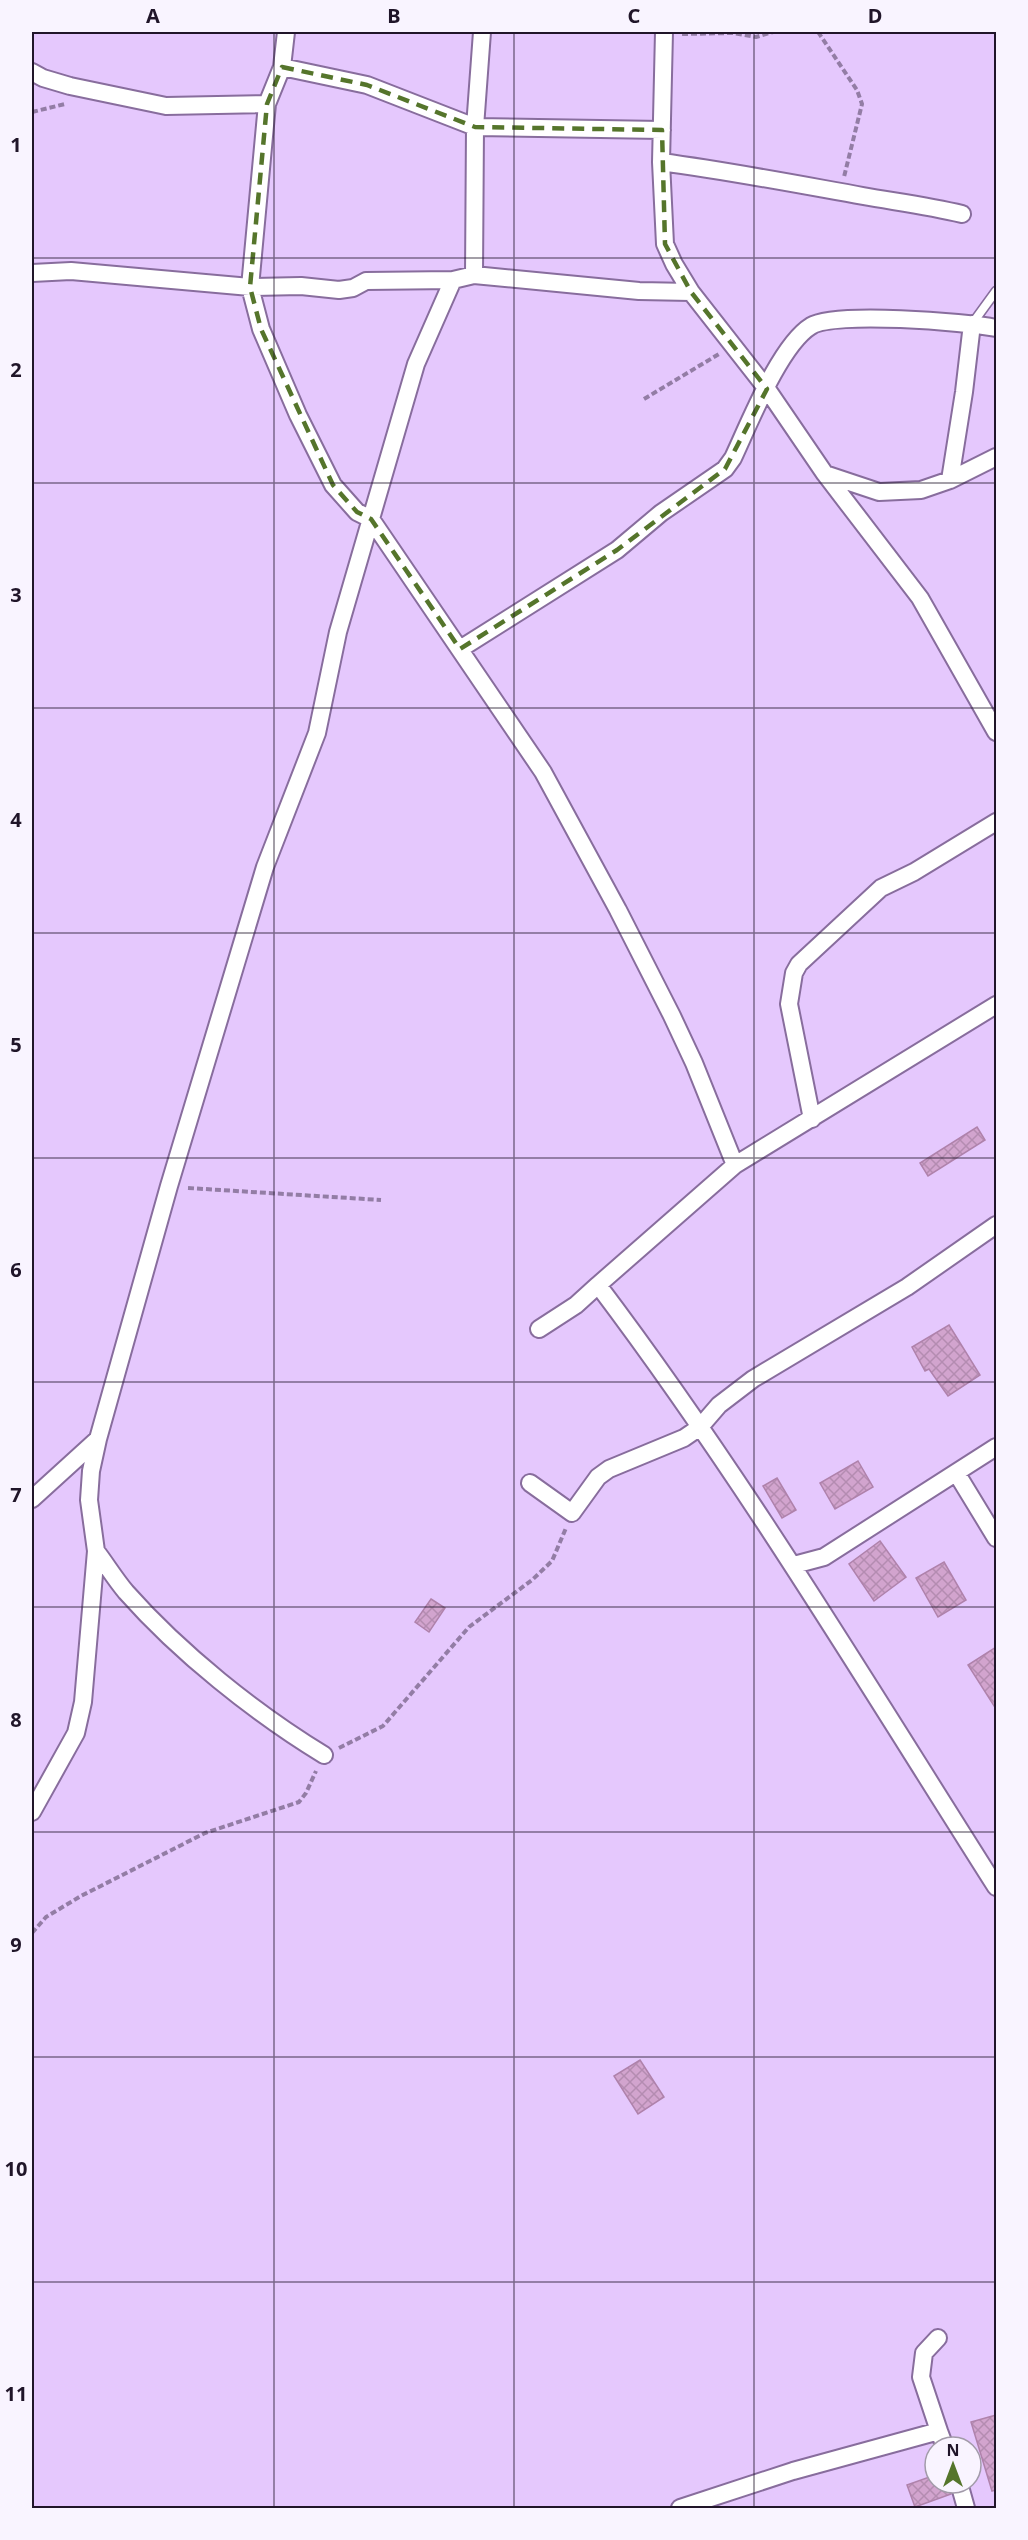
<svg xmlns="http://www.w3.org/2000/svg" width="1028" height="2540" viewBox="0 0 1028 2540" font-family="'Noto Sans',sans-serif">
<defs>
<pattern id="building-cross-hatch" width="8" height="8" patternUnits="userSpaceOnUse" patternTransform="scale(1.5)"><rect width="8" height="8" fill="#d2a4ce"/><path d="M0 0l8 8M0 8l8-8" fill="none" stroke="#b48cb1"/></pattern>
</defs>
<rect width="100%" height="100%" fill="#e5c8fd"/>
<!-- building -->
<path fill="url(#building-cross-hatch)" stroke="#af82ab" stroke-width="1.5" d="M977,1127L985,1140L928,1176L920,1163Z
M949,1325L980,1375L948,1396L929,1369L925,1371L912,1347Z
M858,1461L873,1487L835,1509L820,1483Z
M777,1478L796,1510L782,1518L763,1486Z
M880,1541L906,1577L874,1601L849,1564Z
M944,1562L966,1600L938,1617L916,1578Z
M431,1599L445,1608L429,1632L415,1622Z
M996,1647V1709L968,1665Z
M640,2060L664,2097L638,2114L614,2076Z
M996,2415V2490L992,2491L971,2422Z
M935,2475V2483H949L951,2494L915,2507L907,2485Z"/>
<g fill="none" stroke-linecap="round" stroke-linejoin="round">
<defs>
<path id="service" d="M972,324L996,291"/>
<path id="minor" d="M286,32L282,67L267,104L250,287L261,329L298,415L333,485L357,512L371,519L543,772L618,910L672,1016L694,1063L735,1165
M664,32L661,162L665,244L674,264L691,292L767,389L825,474L879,492L921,490L950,480L996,457
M282,67L367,85L475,127L662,130
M32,72L43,78L70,86L166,106L267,104
M661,162C729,171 796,184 863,196C897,202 929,206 962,214
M32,273L71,271L250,287L301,286L339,290L353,288L366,281L453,280L474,275L639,291L691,292
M474,275L475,127L482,32
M825,474L920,598L996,732
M950,480L964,392L972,324
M460,649L617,550L661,513L725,469L733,458C749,424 780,345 811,326C834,311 966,322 996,328
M996,1005L735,1165L598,1285C743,1477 867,1684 996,1887
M812,1119L789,1004L794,973L799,964L881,888L914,872L996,822
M539,1329L576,1305L598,1285
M957,1474L996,1538
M530,1483L572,1513L598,1477L609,1469L684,1438L700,1427L719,1405L753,1379L907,1287L996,1225
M32,1499L98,1439
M96,1551C106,1564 115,1579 126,1592C180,1653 255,1713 324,1755
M794,1565L824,1557L996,1447
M32,1812L76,1733L83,1702L96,1551L89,1500L91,1471L98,1439L169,1186L265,867L317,733L338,632L416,364L453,280
M938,2338L924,2353L921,2377L939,2431
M959,2483L966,2508
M680,2508L793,2471L939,2431L945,2447"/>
</defs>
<!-- service casing -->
<use href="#service" stroke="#886d9d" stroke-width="11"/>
<!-- minor casing -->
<use href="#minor" stroke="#886d9d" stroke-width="20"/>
<!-- path -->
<path stroke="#937da5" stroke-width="4" stroke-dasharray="6 3" stroke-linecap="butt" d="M818,32L857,90L862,104L844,177
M682,34L733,33L756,37L773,32
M32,112L65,104
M644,399L719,354
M188,1188L381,1200
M339,1748L383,1726L469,1627L532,1580L552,1561L566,1528
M32,1933L46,1917L81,1896L205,1833L299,1802L306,1793L316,1771"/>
<!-- service -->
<use href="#service" stroke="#fff" stroke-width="8"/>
<!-- minor -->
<use href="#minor" stroke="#fff" stroke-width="16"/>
</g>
<!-- marked area -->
<path fill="none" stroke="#55752b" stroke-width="4.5" stroke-dasharray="12 8" stroke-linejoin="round" d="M282,67L367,85L475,127L662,130L665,244L691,292L767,389L725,469L617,550L460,649L371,519L357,512L333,485L261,329L250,287L267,104Z"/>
<!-- grid -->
<path fill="none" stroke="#201529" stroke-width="1.5" stroke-opacity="0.55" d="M274,32V2508M514,32V2508M754,32V2508M32,258H996M32,483H996M32,708H996M32,933H996M32,1158H996M32,1382H996M32,1607H996M32,1832H996M32,2057H996M32,2282H996"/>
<!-- border -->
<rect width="1028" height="2540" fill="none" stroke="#f9f4ff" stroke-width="66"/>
<!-- north arrow -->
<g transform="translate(953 2465)"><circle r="28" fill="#f9f4ff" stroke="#a29ba9" stroke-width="1.5"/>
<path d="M0-4.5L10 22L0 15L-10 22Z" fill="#55752b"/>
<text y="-9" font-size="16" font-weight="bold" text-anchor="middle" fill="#201529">N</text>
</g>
<rect x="33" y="33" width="962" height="2474" fill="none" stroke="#201529" stroke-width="2"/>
<g font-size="20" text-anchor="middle" font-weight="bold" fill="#201529">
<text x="153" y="23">A</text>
<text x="394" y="23">B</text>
<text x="634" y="23">C</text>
<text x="875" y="23">D</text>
<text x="16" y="152">1</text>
<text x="16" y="377">2</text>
<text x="16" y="602">3</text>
<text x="16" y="827">4</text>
<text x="16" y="1052">5</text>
<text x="16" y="1277">6</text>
<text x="16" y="1502">7</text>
<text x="16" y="1727">8</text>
<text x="16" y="1952">9</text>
<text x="16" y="2176">10</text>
<text x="16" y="2401">11</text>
</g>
</svg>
